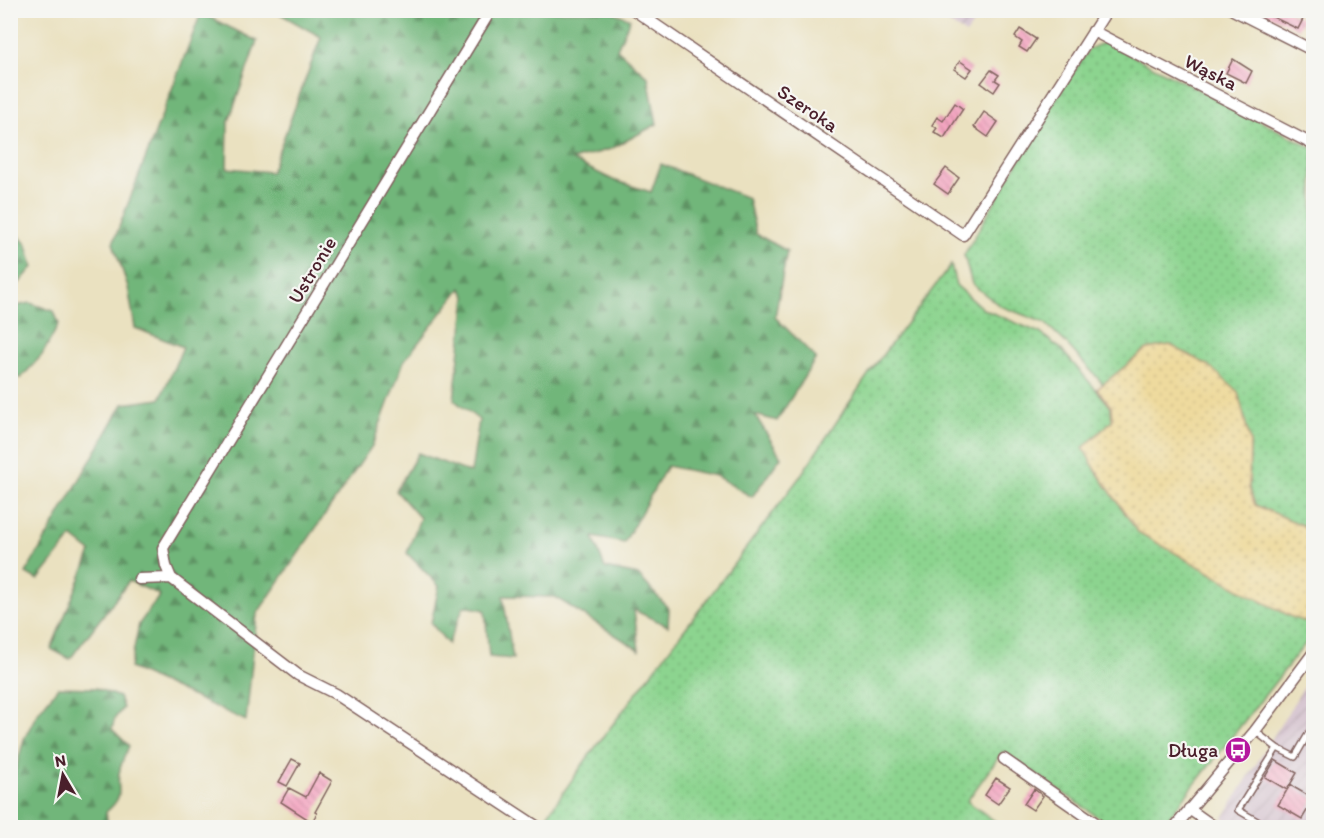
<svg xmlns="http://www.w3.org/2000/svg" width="1324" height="838" viewBox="0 0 1324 838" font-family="Itim,sans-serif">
<defs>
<pattern id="industrial-furrows" width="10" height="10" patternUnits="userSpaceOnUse" patternTransform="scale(1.5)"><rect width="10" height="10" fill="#d1bdcb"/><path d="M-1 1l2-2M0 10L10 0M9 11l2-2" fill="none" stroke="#b5a2ae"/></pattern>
<pattern id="grass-dots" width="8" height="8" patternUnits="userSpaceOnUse" patternTransform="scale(1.5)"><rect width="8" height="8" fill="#8cd48f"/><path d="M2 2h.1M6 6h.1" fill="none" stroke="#7ab67c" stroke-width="1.8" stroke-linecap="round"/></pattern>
<pattern id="forest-firs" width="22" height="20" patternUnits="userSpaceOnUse" patternTransform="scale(1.5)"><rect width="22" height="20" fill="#71b67a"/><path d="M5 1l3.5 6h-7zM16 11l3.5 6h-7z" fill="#5f9364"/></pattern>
<pattern id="sand-dots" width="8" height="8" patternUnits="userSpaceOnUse" patternTransform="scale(1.5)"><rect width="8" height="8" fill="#eeda9e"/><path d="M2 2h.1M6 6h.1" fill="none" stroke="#cebb88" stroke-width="1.8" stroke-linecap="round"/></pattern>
<pattern id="building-back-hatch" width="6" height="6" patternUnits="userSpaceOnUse" patternTransform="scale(1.5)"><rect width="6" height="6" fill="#f4a6c1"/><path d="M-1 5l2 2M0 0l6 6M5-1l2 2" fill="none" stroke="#d38ea6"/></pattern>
</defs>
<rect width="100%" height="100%" fill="#f6f6f2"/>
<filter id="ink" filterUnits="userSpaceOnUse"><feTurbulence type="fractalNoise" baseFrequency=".0167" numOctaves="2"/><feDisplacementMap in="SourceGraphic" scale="12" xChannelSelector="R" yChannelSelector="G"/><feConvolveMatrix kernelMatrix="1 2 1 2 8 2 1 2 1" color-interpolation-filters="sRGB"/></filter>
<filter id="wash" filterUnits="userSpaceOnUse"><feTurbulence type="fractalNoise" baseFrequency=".008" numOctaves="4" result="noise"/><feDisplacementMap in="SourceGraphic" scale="24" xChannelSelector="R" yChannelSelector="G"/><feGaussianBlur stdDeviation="1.35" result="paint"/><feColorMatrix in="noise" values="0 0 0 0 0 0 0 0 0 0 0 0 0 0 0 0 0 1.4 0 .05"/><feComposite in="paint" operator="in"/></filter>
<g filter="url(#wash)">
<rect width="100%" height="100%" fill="#eae1c0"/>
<!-- industrial -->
<path fill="url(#industrial-furrows)" d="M929,11H983L966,34Z
M1313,672V827H1237L1223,818Z"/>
<!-- grass -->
<path fill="url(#grass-dots)" stroke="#6b7a5d" stroke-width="1.5" d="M1105,42L1313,148V545L1304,526L1255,505L1249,488L1250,441L1170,345L1147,349L1103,384L1065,342L1045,323L1000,306L972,284L964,255L1045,115L1089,49Z
M951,265L956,285L983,309L1040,333L1060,348L1111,407L1112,421L1097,472L1138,532L1292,617L1313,624V634L1161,827H1112L1003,751L967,801L1003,827L544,828L546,817L588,757L799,478L872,369Z"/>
<!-- forest -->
<path fill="url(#forest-firs)" stroke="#5e6a52" stroke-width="1.5" d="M275,11H611L630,19L617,49L648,77L657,124L611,149L572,160L613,180L651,192L661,164L748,198L756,234L787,251L775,317L816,358L777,421L755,415L781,457L752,497L716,476L667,466L624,543L593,537L605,568L638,575L669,609L668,626L634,610L639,650L555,597L503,596L513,659L489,657L485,610L464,606L448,644L431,623L439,586L407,553L420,518L396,491L418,453L471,473L479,420L454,400L466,296L461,288L404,361L372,446L257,614L246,721L130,668L139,624L160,595L129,581L70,659L51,649L91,552L72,537L38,580L26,573L123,404L160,399L183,347L135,328L128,287L113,243L201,13L257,41L228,124L227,168L271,172L321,37Z
M11,227L27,245L33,267L14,289L11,301Z
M30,303L54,311L59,324L42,355L21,378L11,377V307Z
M58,687L96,688L119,697L123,708L115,718L112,729L129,746C126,753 122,761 120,769C114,791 128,793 106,812L108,827H11V781L14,776L24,739L37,714Z"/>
<!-- sand -->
<path fill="url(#sand-dots)" stroke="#9c7c64" stroke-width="1.5" d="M1170,345L1208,365L1238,392L1250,441L1249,488L1255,505L1304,526L1313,545V624L1292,617L1248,594L1138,532L1097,472L1083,448L1112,421L1111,407L1097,389L1147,349Z"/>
<g id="blocks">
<!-- building -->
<path fill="url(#building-back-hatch)" d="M1258,10H1285L1303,19L1298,29Z
M1020,29L1036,39L1027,52L1019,47L1022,42L1015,37Z
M1233,59L1252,71L1246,83L1226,73Z
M960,61L972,69L966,77L954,69Z
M991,70L999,75L995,80L1000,83L994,92L981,83Z
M955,103L963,109L944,138L934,132L937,128L932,125L937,117L943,121Z
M984,112L998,122L988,137L974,127Z
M946,168L959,178L948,194L934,184Z
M292,759L300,763L287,786L279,782Z
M1275,760L1297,773L1287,790L1265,777Z
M319,773L332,781L315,812L317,813L312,822L281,802L289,788L306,797Z
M996,778L1010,787L998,804L985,795Z
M1290,785L1314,799L1302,819L1278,805Z
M1034,789L1043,796L1033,810L1024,804Z"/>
</g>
</g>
<g filter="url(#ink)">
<use href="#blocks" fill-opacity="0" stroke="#82635f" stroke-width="1.5"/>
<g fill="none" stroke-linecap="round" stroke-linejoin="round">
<defs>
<path id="service" d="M1255,731L1277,748L1238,810L1269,828
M1277,748L1295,757L1314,724"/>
<path id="minor" d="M491,10L163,548L166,566L171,578L298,675L336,694L539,828
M634,10L963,235L1107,10
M1233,10L1314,51
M1093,31L1314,145
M139,579L171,578
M1004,759L1103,828
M1189,809L1216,828
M1174,828L1255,731L1314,652"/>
</defs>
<!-- service casing -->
<use href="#service" stroke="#82635f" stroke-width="8"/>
<!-- minor casing -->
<use href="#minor" stroke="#82635f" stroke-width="13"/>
<!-- service -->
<use href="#service" stroke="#fff" stroke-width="5"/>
<!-- minor -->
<use href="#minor" stroke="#fff" stroke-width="10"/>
</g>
</g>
<!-- icons -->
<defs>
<symbol id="bus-disc" viewBox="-11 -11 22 22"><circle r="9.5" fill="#b5179e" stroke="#f6f6f2"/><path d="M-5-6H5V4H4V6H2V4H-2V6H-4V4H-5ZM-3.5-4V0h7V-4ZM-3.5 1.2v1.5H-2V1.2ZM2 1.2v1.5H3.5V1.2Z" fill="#fff"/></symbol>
</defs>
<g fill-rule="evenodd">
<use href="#bus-disc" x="1223" y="735" width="30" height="30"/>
</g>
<g text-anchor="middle" stroke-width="4.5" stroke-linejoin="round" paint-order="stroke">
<!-- street labels -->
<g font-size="20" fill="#4a1f2b" stroke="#f6f6f2">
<text transform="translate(1211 72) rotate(27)" y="7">Wąska</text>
<text transform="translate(808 108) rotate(34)" y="7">Szeroka</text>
<text transform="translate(312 270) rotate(-59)" y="7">Ustronie</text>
</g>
<!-- poi labels -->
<g font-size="20" fill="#4a1f2b" stroke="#f6f6f2" text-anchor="end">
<text x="1218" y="757">Długa</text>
</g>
</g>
<!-- margin -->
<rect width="1324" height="838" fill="none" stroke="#f6f6f2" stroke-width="36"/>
<!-- north arrow -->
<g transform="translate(63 775) rotate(350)" stroke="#f6f6f2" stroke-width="4.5" paint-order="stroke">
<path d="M0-4.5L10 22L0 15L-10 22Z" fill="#4a1f2b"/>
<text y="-9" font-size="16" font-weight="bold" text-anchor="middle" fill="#4a1f2b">N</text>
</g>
</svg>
